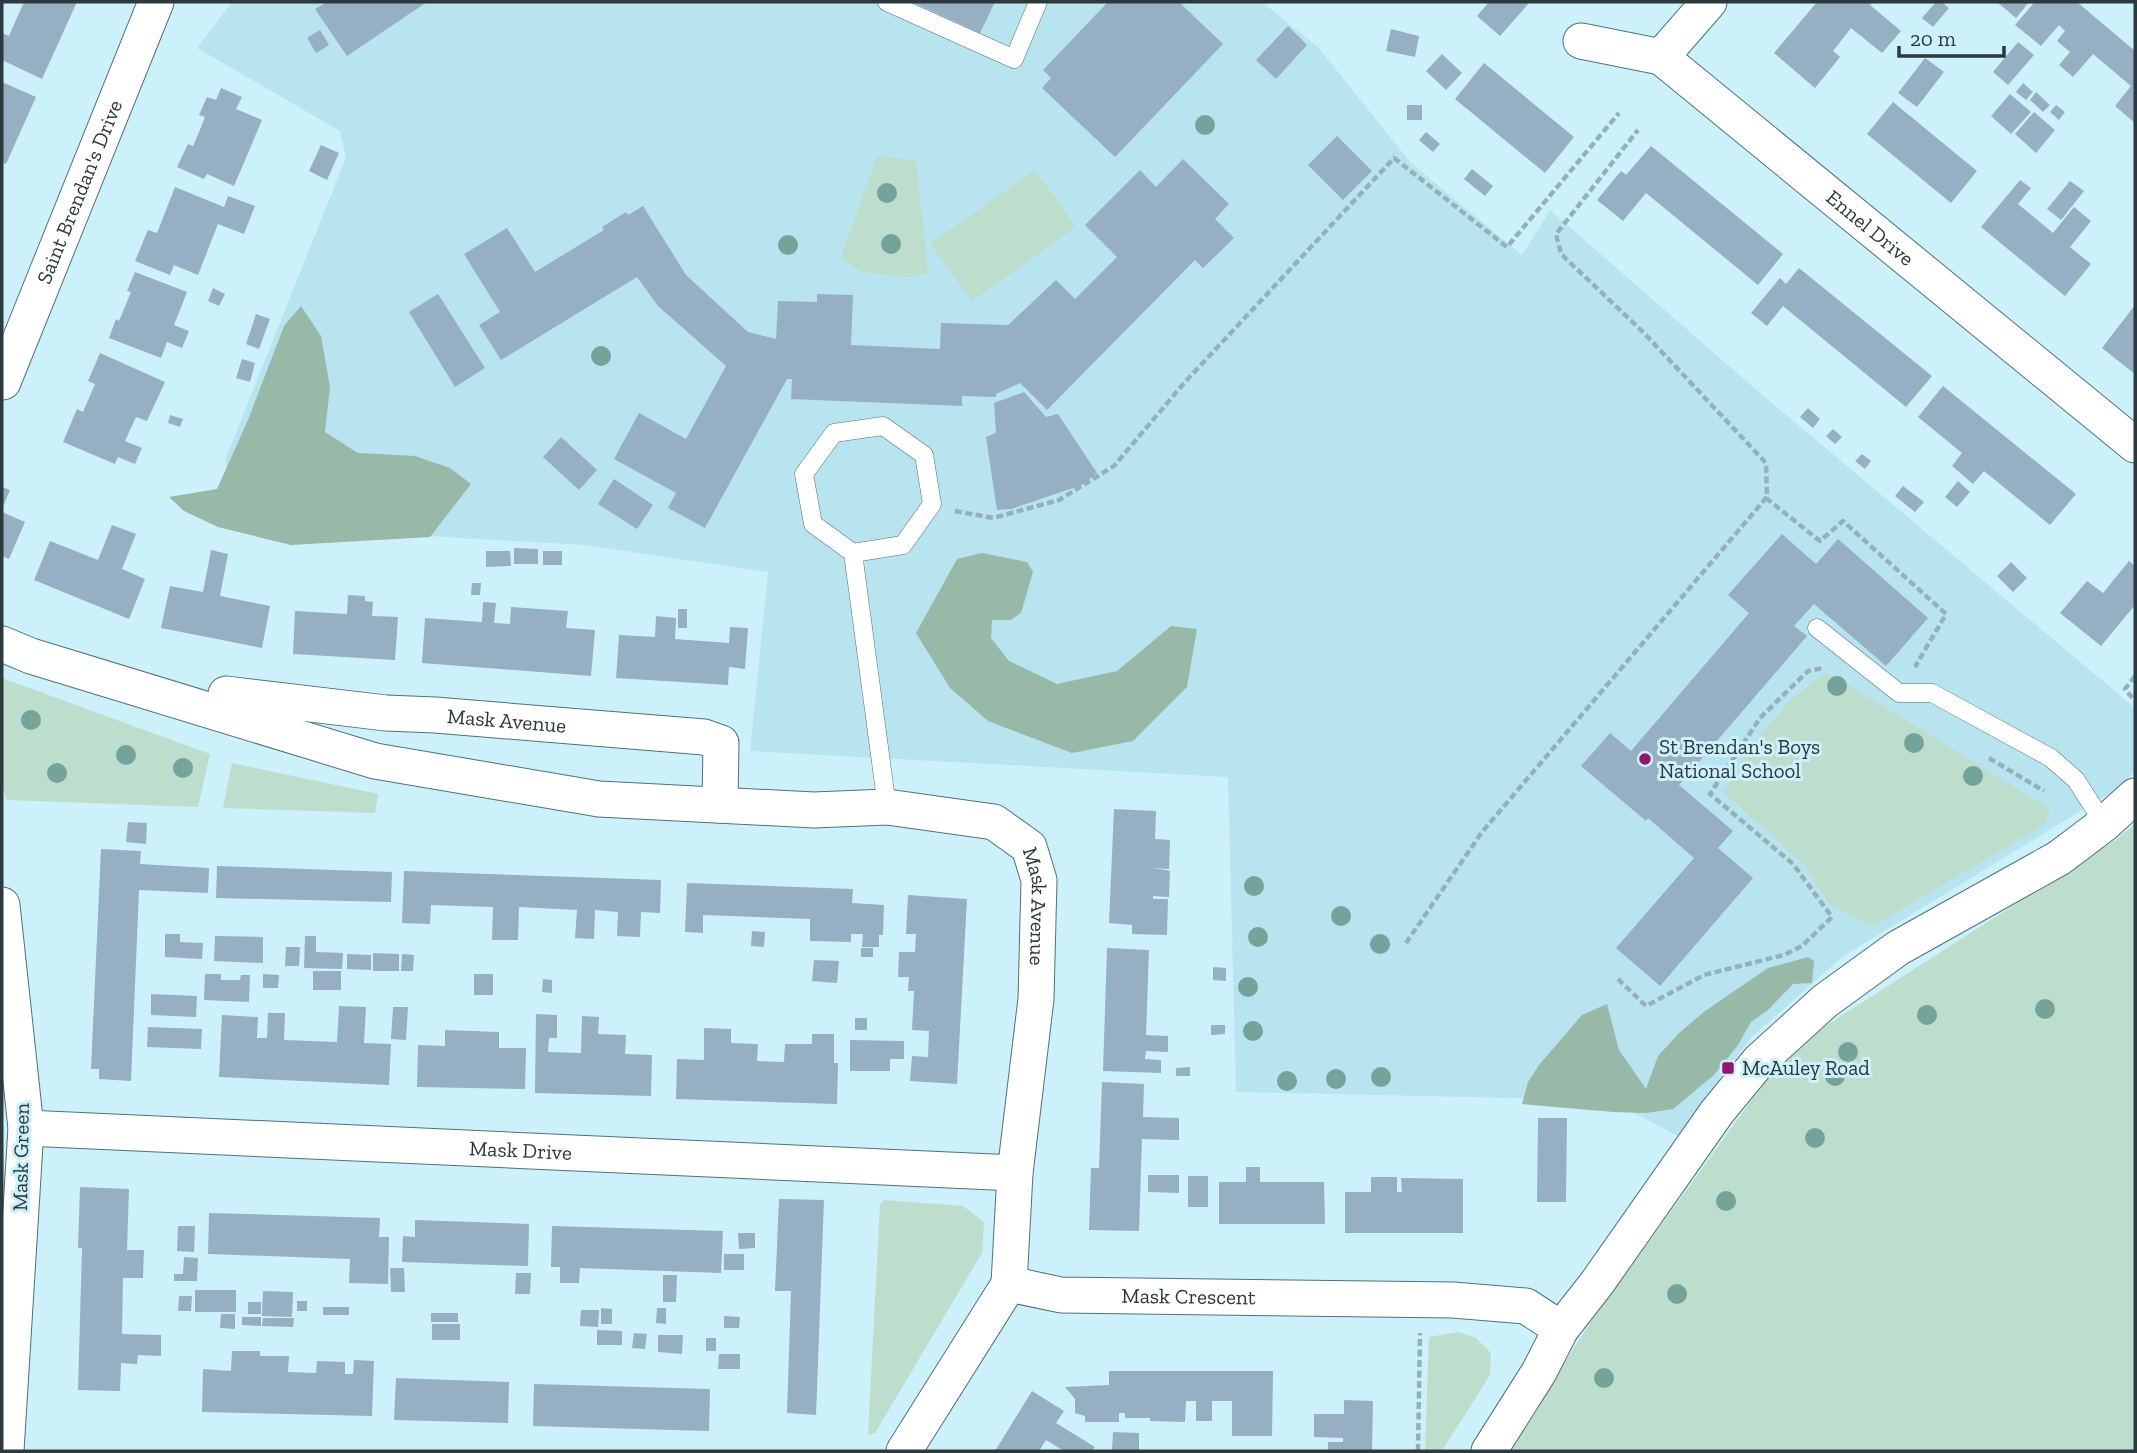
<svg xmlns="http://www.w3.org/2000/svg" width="2137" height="1453" viewBox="0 0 2137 1453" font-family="'Zilla Slab',serif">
<rect width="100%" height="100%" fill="#cdf1fa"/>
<!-- built -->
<path fill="#b8e4f0" d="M232,2H1262L1319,48L1411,163L1522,255L1550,210L1760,393L2135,708V772L2115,790L1842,957L1752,1037L1678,1136L1609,1100L1236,1092L1228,777L750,751L768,572L584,545L242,525L225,460L346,158L340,131L197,48Z"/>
<!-- green -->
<path fill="#bdddcd" d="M877,156L916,160L928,273L907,277L861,272L841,257Z
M1035,170L1076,227L972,301L930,244Z
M1825,673L1844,682L2050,809L2044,825L1873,926L1830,905L1803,863L1723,792L1758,737L1792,699Z
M2,678L210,754L198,807L7,800L2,785Z
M232,763L378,794L375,813L223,808Z
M2135,824V1451H1508L1590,1323L1788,1050L2117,839Z
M884,1200L963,1206L984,1222L982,1253L875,1433L868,1435L880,1204Z
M1459,1332L1476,1338L1491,1353L1490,1375L1442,1451H1425L1429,1337Z"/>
<!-- forest -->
<path fill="#98b8a8" d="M301,306L321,336L330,387L325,432L358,453L415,456L450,468L471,484L430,537L291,545L218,527L184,511L169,497L217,489L248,420L284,326Z
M982,553L1027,562L1033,572L1021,613L1011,620H992L991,638L1009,661L1057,684L1117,671L1171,626L1197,629L1187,687L1133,741L1072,753L988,721L950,688L916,633L957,559Z
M1808,957L1814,961L1812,983L1793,984L1768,1010L1751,1022L1738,1045L1714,1075L1673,1109L1646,1113L1613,1112L1522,1104L1528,1082L1539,1065L1582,1015L1607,1004L1619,1050L1646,1089L1658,1056L1679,1033L1705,1011L1768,968Z"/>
<!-- building -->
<path fill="#96afc2" d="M24,2H77L42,79L2,60V33L9,36Z
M327,2H427L347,56L315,9Z
M912,2H995L980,33Z
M1108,2H1179L1223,44L1115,157L1042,88L1051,78L1043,70Z
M1489,2H1530L1500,36L1477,16Z
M1817,2H1873L1870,5L1901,31L1882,53L1851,28L1833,51L1840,57L1815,88L1774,53Z
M1936,2H1942L1949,8L1933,27L1922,18Z
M1997,2H2029L2016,18Z
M2030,2H2077L2135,51V123L2115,106L2131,86L2093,54L2073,77L2059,65L2070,52L2057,41L2065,31L2059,25L2041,46L2015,25L2033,4Z
M1288,26L1307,45L1276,79L1256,60Z
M1391,29L1419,36L1415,57L1386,51Z
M320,30L329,45L316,53L307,38Z
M2018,42L2034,55L2008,85L1993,72Z
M1442,54L1462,73L1446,90L1426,71Z
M1925,58L1944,72L1917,107L1898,93Z
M1484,63L1574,137L1545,173L1455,99Z
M2,82L36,97L6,164L2,162Z
M2023,83L2033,92L2026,100L2016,92Z
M221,88L242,97L236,109L262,120L234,186L207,174L204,179L177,167L188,144L193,146L199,132L205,117L199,115L207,97L216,100Z
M2036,92L2050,105L2043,112L2030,100Z
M2010,94L2031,112L2011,134L1991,116Z
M1893,102L1977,171L1951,203L1867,134Z
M1407,105H1422V120H1407Z
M2056,105L2065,112L2059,120L2050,112Z
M2034,112L2055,130L2036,153L2015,134Z
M1426,132L1440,144L1433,152L1419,140Z
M1337,136L1372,171L1343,200L1308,165Z
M321,145L339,153L327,180L309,171Z
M1651,146L1783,254L1758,285L1646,193L1623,221L1597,200L1621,171L1626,175Z
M1183,159L1229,204L1215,219L1234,238L1203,268L1195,260L1047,410L1020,383L996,394V397L962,396V406L791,399L792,379H787L705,528L668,508L676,493L614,459L639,413L686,439L726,366L658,306L637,277L501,360L479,325L500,312L464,254L507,228L535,272L604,230L602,227L626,212L628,215L643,206L686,275L748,332L776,339L778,301L817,302V294L853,295L851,345L940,349L941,323L1008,325L1056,280L1075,299L1117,257L1085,225L1140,170L1156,187Z
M1472,169L1493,186L1485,196L1464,179Z
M2020,180L2031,188L2018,204L2053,233L2074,207L2091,221L2070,247L2091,264L2065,296L1981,227Z
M2070,181L2084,191L2061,220L2047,209Z
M175,187L224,207L228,196L255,206L244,234L218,224L198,275L174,265L170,275L135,261L148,230L157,233Z
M1799,268L1932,376L1906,407L1783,306L1767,326L1751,313L1780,278L1786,284Z
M135,272L187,292L174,325L189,331L182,348L167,342L161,358L109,338L116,319L119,321L131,292L127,291Z
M213,288L225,294L219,306L208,301Z
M438,294L485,368L455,387L409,312Z
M2135,305V374L2102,348Z
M256,314L270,319L259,349L246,344Z
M100,353L165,382L147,421L136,417L125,441L142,448L135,464L118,457L115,464L63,442L77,409L83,412L95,384L88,381Z
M242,359L255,363L250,382L236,378Z
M1943,386L2076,494L2050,525L1984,471L1973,484L1952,466L1962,453L1918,417Z
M1024,392L1046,417L1058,414L1097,473L1082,485L1011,509L997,510L986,437L996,433L994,403Z
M1808,408L1820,419L1813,428L1800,417Z
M170,415L183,419L180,427L168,423Z
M1833,429L1842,437L1835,444L1826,436Z
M561,437L597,470L579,490L543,457Z
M1862,454L1871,461L1865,469L1855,461Z
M614,479L653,505L637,529L598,504Z
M1958,481L1970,492L1957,507L1945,497Z
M1903,486L1924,502L1915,512L1895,496Z
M2,487L10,490L2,509Z
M2,512L25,522L9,559L2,556Z
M112,525L136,534L122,569L145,579L129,619L34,580L50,541L98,560Z
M1782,534L1816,564L1838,539L1928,618L1886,666L1814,604L1794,626L1807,636L1679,785L1733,831L1718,848L1753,878L1660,986L1616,948L1694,858L1648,818L1646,821L1581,766L1610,733L1631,751L1749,613L1728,595Z
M514,548L538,549V564H514Z
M211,550L228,554L220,596L270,606L262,648L161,628L170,586L203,592Z
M486,551H510L511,566L486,567Z
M543,551H562V565H543Z
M2129,561L2135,566V605L2101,646L2060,613L2087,581L2103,593Z
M2011,562L2027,578L2013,592L1997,576Z
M472,583H481L480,595H471Z
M348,595L365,596V601L373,602L372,616L398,617L395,660L293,654L295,611L347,614Z
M483,602L496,603L494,623L510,624L511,607L568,611L566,628L595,630L591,676L422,663L425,618L482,622Z
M678,609H687V628H678Z
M656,616L676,618L675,639L729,643L730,627L748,628L745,669L729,667L728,685L616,678L619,635L655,637Z
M1114,809L1156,811L1155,839L1170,840L1169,869L1154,868L1170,871L1169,897L1153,896V899H1168L1167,935L1132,934V925L1109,923Z
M128,822L147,823L146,844L126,842Z
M101,849L141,851L140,864L209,868L208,893L139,890L131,1081L99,1079V1069H91Z
M217,866L392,872L391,902L216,898Z
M404,871L661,880L660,913L641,912L640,937L617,936L618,912L595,910L594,939L575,938L577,910L519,907L518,940H492L493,907L431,905L430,924L402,923Z
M687,883L853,889L852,903L884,905L883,935H879V947H862L863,934H851V942L810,941V919L703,915V933L685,932Z
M908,895L967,899L957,1084L910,1081L912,1056L928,1057L929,1031L912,1030L914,991H908L909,977H898L899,952H915L916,934H906Z
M752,931L765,932L764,947L751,946Z
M165,934H180V942L203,943L202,959L165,957Z
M215,936L263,937V963L214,961Z
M305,936H316V952L343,953L342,969L304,968Z
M286,947H300L299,966H285Z
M861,948H873V957H861Z
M1107,948L1149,950L1146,1035L1168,1036V1052L1146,1051L1145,1059L1161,1060V1073L1103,1071Z
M373,953L399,954V971H373Z
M347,954L371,955V970L347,969Z
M402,954L414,955L413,971H401Z
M814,960L839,961L837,983L812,981Z
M1213,967L1226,968V981L1213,980Z
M313,971H341V990H313Z
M205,974H221V980H240L241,975H250L249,1002L204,1000Z
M263,974L279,975L278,988H263Z
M474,974H493V995H474Z
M543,979L552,980V993L542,992Z
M151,994L197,996L196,1017L151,1015Z
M339,1006L366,1007L364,1043L391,1044L389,1085L219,1077L222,1015L258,1017L257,1038H267L268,1013H285L284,1040L337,1042Z
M393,1007H408L406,1040L391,1039Z
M536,1014L557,1015V1038H549L548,1052L581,1053L582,1016L599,1017L598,1034L626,1035L625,1054L652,1055L651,1096L535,1093Z
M855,1018H867V1030H855Z
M1211,1025H1225V1034L1211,1035Z
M148,1027L202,1029L201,1049L147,1047Z
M704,1028L731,1029V1043L758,1044L757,1061L784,1062L785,1044H812V1034H834V1063H838L837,1104L676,1099L677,1059L704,1060Z
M445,1030L499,1032V1048H526L525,1089L417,1087L418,1045L445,1046Z
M850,1040L904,1041V1059H890V1071H850Z
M1190,1067V1076H1176V1068Z
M1102,1082L1144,1084L1143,1117L1179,1118V1140L1142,1139L1139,1231L1089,1230L1091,1168H1099Z
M1538,1118H1567L1566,1202H1537Z
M1246,1167H1260V1182H1324L1325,1224H1219V1182H1246Z
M1148,1175H1179V1193L1148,1192Z
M1188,1176H1208V1207H1188Z
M1371,1177H1397V1192H1402L1401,1178L1463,1179V1233H1345V1192H1371Z
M80,1187L129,1189L127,1250H144L143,1278H123L122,1334L161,1335V1356L138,1355L137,1364L121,1363L120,1391L78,1390L82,1248H78Z
M779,1199L824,1200L816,1415L787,1413L791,1291H775Z
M209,1213L380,1218L379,1237H389L388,1284L349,1283L350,1259L208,1254Z
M415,1220L529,1224L528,1266L402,1262L403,1236L415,1237Z
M178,1226H195L194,1252L177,1251Z
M552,1226L723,1231L721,1273L580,1268L579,1283H560V1267H551Z
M738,1233H755V1248L739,1249Z
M724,1254H744V1270H724Z
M184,1257L198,1258L197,1281H174V1274H183Z
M390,1268H404L405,1292H391Z
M516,1273H531L530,1294H515Z
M663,1275H677L676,1302H663Z
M195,1290H236V1312H195Z
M263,1291L293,1292L292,1317L262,1316Z
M179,1296H192L191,1311H178Z
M297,1301H307V1311H297Z
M248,1302H261V1314H248Z
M323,1307H349V1315H323Z
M601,1308L612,1309V1324H601Z
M657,1308H666V1324L656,1323Z
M581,1310H599L598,1327L580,1326Z
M431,1313H458V1322H431Z
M221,1314H235V1329L220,1328Z
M724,1316L740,1317L739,1328H724Z
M242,1317H261V1326L242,1325Z
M263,1318H294L293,1327L262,1326Z
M432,1324H460V1340H432Z
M597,1330L622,1331V1345H597Z
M634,1333L647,1334L645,1349L632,1348Z
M658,1335H683L682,1354L658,1352Z
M706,1338H716V1351H706Z
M232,1351H260V1356H289L288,1372L316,1373L317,1361L345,1362V1374H353L354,1360L374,1361L372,1416L202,1412L203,1369L231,1371Z
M719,1354H740V1369H718Z
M1109,1371H1273L1272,1436H1232V1401H1212V1421H1196V1401H1186L1185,1422L1150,1421V1418H1125V1413H1119V1422H1085V1416L1075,1413V1399L1065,1387L1109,1385Z
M396,1378L509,1382L508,1423L394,1420Z
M534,1384L710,1389L709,1431L533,1426Z
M1032,1391L1064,1411L1056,1423L1095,1447L1092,1451H1064L1046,1440L1039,1451H995Z
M1344,1400L1373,1401L1372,1451H1328V1442H1343V1438L1314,1437V1414H1344Z
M1113,1432L1139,1433V1451H1112Z"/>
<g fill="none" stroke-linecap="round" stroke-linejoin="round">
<defs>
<path id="lane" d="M887,2L1014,59L1038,2
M883,426L924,455L932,504L903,545L853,553L813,524L804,474L834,433Z
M853,553L887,807
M1817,628L1899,693H1932L2051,758L2076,780L2104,824"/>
<g id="street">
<path id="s1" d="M1709,2L1661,57L2135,445"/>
<path d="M1581,41L1661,57"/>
<path id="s2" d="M3,382L156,2"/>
<path id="s3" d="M2,644L31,656L375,761L599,799L814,810L887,807L994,822L1029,847L1039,880L1036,999L1015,1173L1009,1284"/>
<path id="s4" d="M226,694L386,713L435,715L704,737L721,743L720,805"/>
<path d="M2,905L26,1128L6,1451"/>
<path id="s5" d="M26,1128L1015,1173"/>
<path id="s6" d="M904,1451L1009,1284L1061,1295L1453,1300L1526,1306L1561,1329"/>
<path d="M1489,1451L1539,1372L1561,1329L1597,1283L1717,1112L1759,1061L1825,1001L1898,948L2059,858L2104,824L2135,796"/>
</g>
</defs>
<!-- lane casing -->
<use href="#lane" stroke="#517179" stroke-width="19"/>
<!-- street casing -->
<use href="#street" stroke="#517179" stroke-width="37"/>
<!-- path -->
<path stroke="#95b1b8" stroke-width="4.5" stroke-dasharray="7 3.5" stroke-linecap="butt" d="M1766,498L1820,541L1843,521L1946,614L1915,667
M955,511L993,518L1059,500L1114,466L1185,382L1394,158L1507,247L1619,113
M2135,676L2125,689L2135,701
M1989,758L2044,791
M1406,943L1482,832L1767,497L1766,463L1644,333L1561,254L1556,234L1638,130
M1618,979L1646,1006L1704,975L1784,955L1802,946L1832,917L1793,864L1710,794L1760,718L1808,671L1823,668
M1418,1451L1420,1333"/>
<!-- lane -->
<use href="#lane" stroke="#fff" stroke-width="18"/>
<!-- street -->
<use href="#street" stroke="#fff" stroke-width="35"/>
</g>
<!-- trees -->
<g fill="#74a39a">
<circle cx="1205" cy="125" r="10"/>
<circle cx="887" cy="193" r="10"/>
<circle cx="891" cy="244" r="10"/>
<circle cx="788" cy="245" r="10"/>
<circle cx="601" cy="356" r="10"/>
<circle cx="1837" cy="686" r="10"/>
<circle cx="31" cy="720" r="10"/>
<circle cx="1914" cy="743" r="10"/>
<circle cx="126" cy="755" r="10"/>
<circle cx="183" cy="768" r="10"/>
<circle cx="57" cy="773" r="10"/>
<circle cx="1973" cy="776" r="10"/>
<circle cx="1254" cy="886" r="10"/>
<circle cx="1341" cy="916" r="10"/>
<circle cx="1258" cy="937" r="10"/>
<circle cx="1380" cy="944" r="10"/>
<circle cx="1248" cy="987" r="10"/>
<circle cx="2045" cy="1009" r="10"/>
<circle cx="1927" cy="1015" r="10"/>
<circle cx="1253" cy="1031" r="10"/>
<circle cx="1848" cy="1052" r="10"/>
<circle cx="1835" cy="1076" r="10"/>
<circle cx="1381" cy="1077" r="10"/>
<circle cx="1336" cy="1079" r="10"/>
<circle cx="1287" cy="1081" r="10"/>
<circle cx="1815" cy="1138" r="10"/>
<circle cx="1726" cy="1201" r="10"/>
<circle cx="1677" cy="1294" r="10"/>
<circle cx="1604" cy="1378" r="10"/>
</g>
<!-- markers -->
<g fill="#94156f" stroke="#cdf1fa" stroke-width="2.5">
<circle cx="1645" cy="759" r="7"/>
<rect x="1721" y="1061" width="14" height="14" rx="3.5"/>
</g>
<g text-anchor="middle" stroke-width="6" stroke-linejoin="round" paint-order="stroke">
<!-- street labels -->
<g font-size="21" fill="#2c3a3e" stroke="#cdf1fa">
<text dy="7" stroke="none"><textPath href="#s2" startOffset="205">Saint Brendan's Drive</textPath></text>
<text dy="7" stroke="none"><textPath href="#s1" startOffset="343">Ennel Drive</textPath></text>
<text dy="7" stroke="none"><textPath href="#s4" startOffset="282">Mask Avenue</textPath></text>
<text dy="7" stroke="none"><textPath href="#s3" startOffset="1118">Mask Avenue</textPath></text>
<text dy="7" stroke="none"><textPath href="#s5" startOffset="495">Mask Drive</textPath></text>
<text transform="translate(21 1157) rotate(-89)" y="7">Mask Green</text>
<text dy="7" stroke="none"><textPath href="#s6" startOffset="378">Mask Crescent</textPath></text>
</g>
<!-- poi labels -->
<g font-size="21" fill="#2c3a3e" stroke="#cdf1fa" text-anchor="start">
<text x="1659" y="754">St Brendan's Boys<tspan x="1659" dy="24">National School</tspan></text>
<text x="1742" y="1075">McAuley Road</text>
</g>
</g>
<!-- border -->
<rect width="2137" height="1453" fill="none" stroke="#2c3a3e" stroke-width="7"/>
<!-- scale -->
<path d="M1899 46v10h105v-10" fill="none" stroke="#2c3a3e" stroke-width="3.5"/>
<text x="1910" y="46" font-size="21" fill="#2c3a3e" stroke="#cdf1fa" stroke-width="5" paint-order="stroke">20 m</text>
</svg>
